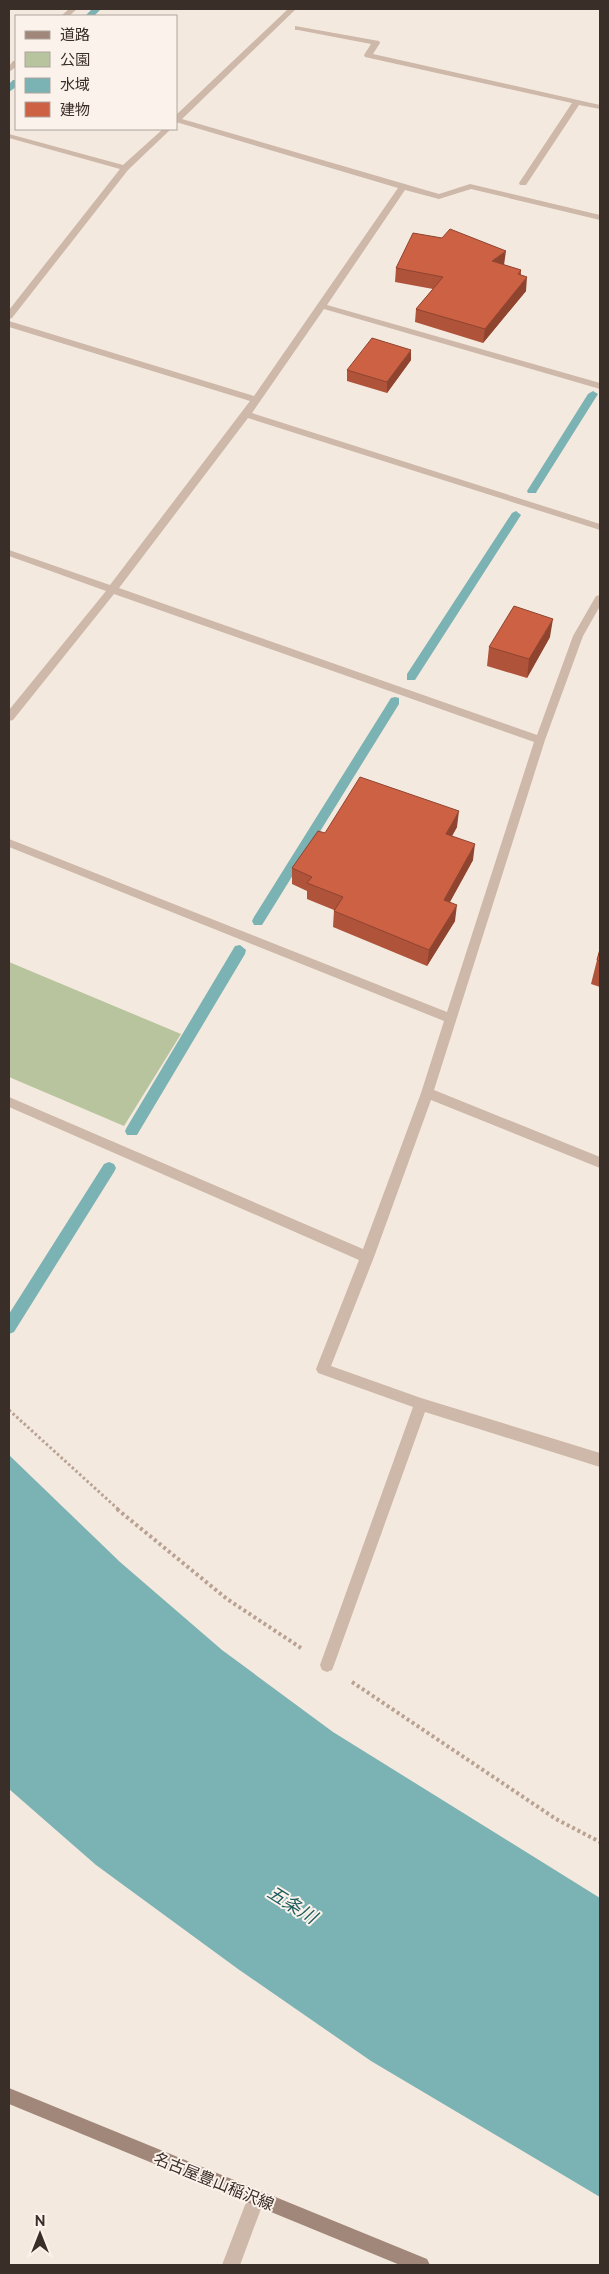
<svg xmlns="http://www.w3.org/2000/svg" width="609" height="2274" viewBox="0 0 609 2274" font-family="Raleway,'Noto Sans JP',sans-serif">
<rect width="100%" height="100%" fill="#f4e9de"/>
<!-- green -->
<path fill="#b8c49d" d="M9,962L181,1034L124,1126L9,1077Z"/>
<!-- water -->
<path fill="#7bb2b3" d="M9,1455L120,1562L222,1650L333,1732L600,1898V2197L371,2061L238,1969L96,1865L9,1789Z"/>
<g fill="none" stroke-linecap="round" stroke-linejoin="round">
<!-- stream -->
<path fill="#7bb2b3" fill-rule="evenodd" d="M92,9H101L94,16H85Z
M13,80H16V87L9,92V84Z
M593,391L598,394L537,491L536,493H528L527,491L588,394Z
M516,511L521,515L415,680H407V674L512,513Z
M395,697L399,698V704L262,925H254L252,921L254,917L391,698Z
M240,945L246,950L245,954L137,1135H127L125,1131L127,1127L235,946Z
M109,1162L114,1164L116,1168L114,1172L14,1332L9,1334V1314L104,1164Z"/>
<!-- path-far1 -->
<path stroke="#b9a293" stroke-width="3" stroke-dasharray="2.5 2.5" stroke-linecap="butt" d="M9,1410L119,1510"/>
<!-- path -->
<path stroke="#b9a293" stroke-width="4" stroke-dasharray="3 3" stroke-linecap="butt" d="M117,1509L227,1599L301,1648
M352,1682L556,1819L600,1842"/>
<!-- service -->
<path fill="#cdb8a9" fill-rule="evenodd" d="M295,26L379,41L380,43L373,54L600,105V109L579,105L526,185H520L519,183L572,103L365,57L364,55L371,44L298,30H295Z"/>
<!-- minor -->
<path fill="#cdb8a9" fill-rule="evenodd" d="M69,9H77L69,16H61Z
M288,9H296L182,119L439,194L470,184L600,215V220L471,189L439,199L405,190L327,305L600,383V389L324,309L252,413L600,524V530L248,418L119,588L537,735L573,636L596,596L600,595V606L583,636L545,740L434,1090L600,1157V1168L431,1100L374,1257L331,1366L421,1398L600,1453V1467L425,1412L334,1665L332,1670L327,1672L322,1670L320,1665L413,1407L318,1373L316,1369L359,1260L9,1107V1097L363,1249L421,1093L444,1021L9,847V839L447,1012L534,742L114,594L13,720L9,721V710L106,591L9,556V550L110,585L250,401L9,327V321L254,396L398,188L176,122V115Z
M13,61H16V67L9,72V66Z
M163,129H171L128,170L12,318L9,319V310L120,169L9,138V134L123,165Z
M256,2189L262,2192L265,2198L240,2265H222L250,2192Z"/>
<!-- secondary -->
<path fill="#a1877a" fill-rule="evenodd" d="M9,2088L427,2259L430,2265H400L9,2104Z"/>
</g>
<!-- wall -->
<path fill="#af533a" d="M504,265L521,270V275L526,291L483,343L415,322L416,309L433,289L395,282L396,268Z
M411,360L387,393L347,381V370Z
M550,637L527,678L487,666L489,647Z
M457,827L452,836L473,860L450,902L455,921L427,966L333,927L334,910L307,899V891L292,884V868L325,833Z
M600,949V987L591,984L597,960Z"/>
<!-- shaded-wall -->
<path fill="#8f4430" d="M506,251L504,265L492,261Z
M527,277L526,291L483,343L485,329Z
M411,350V360L387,393V382Z
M553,619L550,637L527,678L529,659Z
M459,811L457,827L444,850L446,834Z
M475,844L473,860L442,916L444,900Z
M457,905L455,921L427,966L429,950Z"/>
<!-- building -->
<path fill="#cc6144" stroke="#8f4430" d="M450,229L506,251L492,261L521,270L518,274L527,277L485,329L416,309L443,277L396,268L413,233L442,238Z
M372,338L411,350L387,382L347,370Z
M514,606L553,619L529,659L489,647Z
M360,777L459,811L446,834L475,844L444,900L457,905L429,950L334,911L343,897L307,883L312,877L292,868L318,831L325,833Z
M600,949V961L597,960Z"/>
<g text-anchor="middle" stroke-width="4" stroke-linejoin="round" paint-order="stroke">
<!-- near-street labels -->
<g font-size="16" fill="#3a2e29" stroke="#fbf3eb">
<text transform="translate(214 2181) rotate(22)" y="6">名古屋豊山稲沢線</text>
</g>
<!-- near-water labels -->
<g font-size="18" font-style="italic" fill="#1c5c5e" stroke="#fbf3eb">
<text transform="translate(292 1905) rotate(32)" y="6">五条川</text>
</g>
</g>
<!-- border -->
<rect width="609" height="2274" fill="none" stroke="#3a2e29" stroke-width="20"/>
<!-- legend -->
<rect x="15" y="15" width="162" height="115" fill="#fbf3eb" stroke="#aea49d"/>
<rect x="25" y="31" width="25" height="8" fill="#a1877a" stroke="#aea49d"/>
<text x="60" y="40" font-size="15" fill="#3a2e29">道路</text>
<rect x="25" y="52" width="25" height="15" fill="#b8c49d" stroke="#aea49d"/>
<text x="60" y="65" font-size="15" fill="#3a2e29">公園</text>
<rect x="25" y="78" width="25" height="15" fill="#7bb2b3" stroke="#aea49d"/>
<text x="60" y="90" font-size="15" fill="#3a2e29">水域</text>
<rect x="25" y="102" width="25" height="15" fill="#cc6144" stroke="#aea49d"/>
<text x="60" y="115" font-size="15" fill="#3a2e29">建物</text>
<!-- north arrow -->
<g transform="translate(40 2234)" stroke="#fbf3eb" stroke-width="4" paint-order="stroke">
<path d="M0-4L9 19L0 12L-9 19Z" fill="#3a2e29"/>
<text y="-8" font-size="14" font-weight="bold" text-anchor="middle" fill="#3a2e29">N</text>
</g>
</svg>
